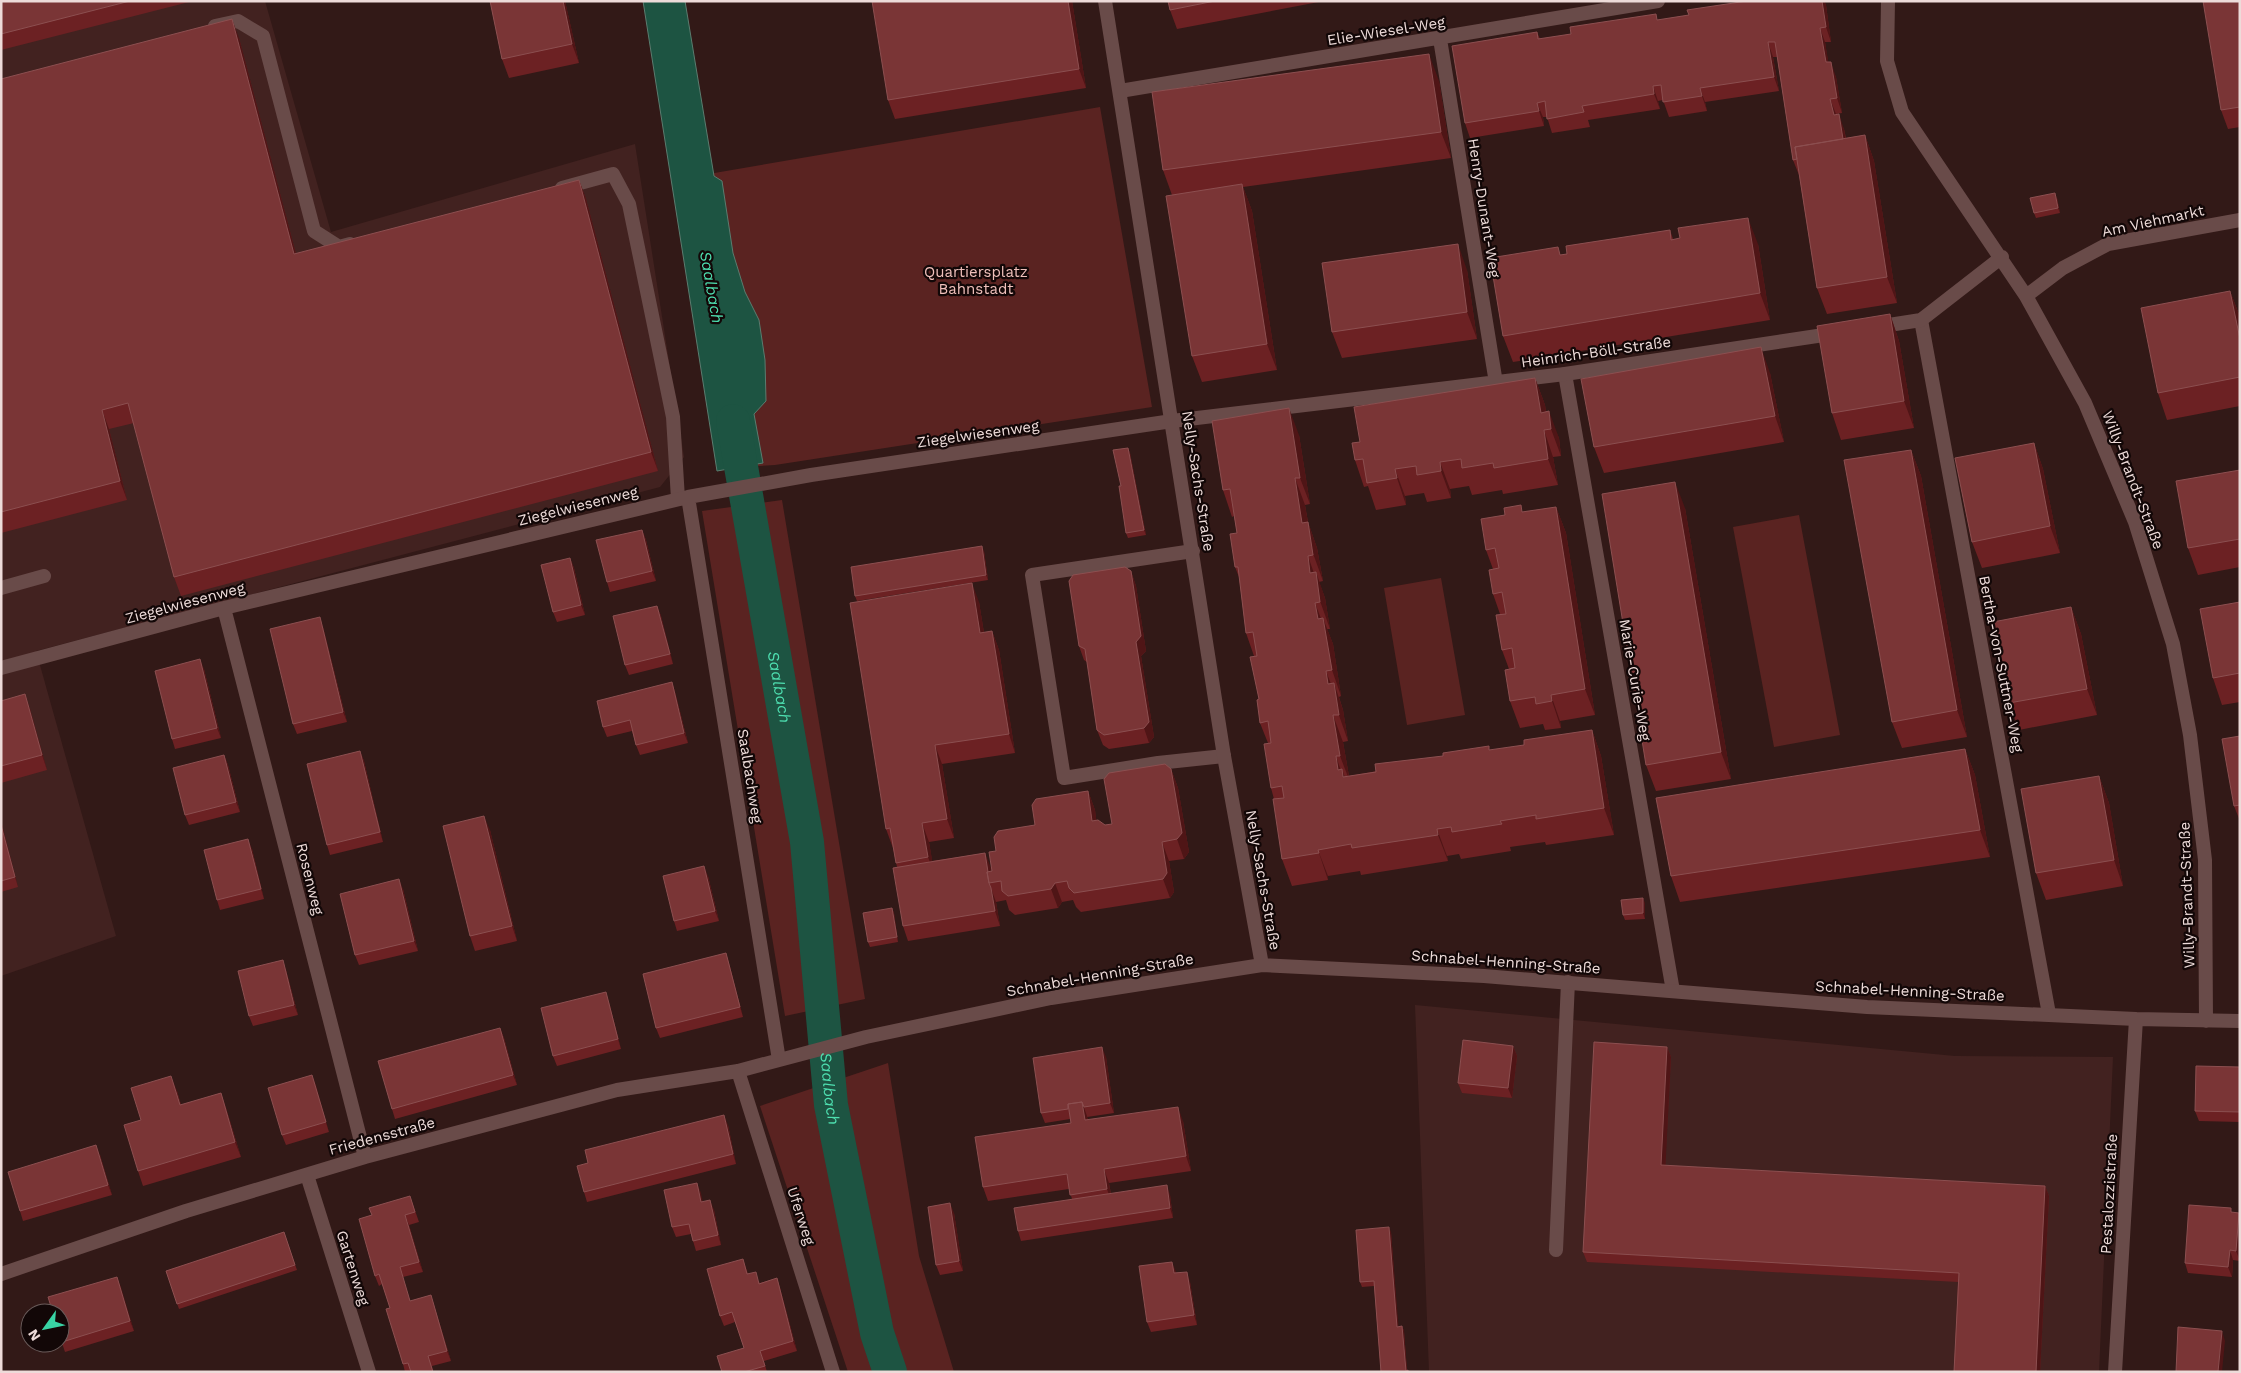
<svg xmlns="http://www.w3.org/2000/svg" width="2241" height="1373" viewBox="0 0 2241 1373" font-family="'Work Sans',sans-serif">
<rect width="100%" height="100%" fill="#321917"/>
<!-- built -->
<path fill="#422220" d="M1,1H265L331,232L635,144L684,457L660,487L36,651L116,936L1,976Z
M1415,1005L1955,1056L2113,1057L2099,1372H1429Z"/>
<!-- green -->
<path fill="#5a2321" d="M1100,107L1152,407L775,465L741,467L691,177Z
M782,500L865,999L785,1016L702,511Z
M1799,515L1840,735L1774,747L1733,527Z
M1441,578L1465,715L1407,725L1384,588Z
M888,1063L919,1256L954,1372H848L760,1106Z"/>
<!-- water -->
<path fill="#1d5442" stroke="#5b7c6f" d="M643,1H685L714,176L722,181L733,253L745,292L759,320L765,360L766,401L754,414L763,463L717,471Z"/>
<g fill="none" stroke-linecap="round" stroke-linejoin="round">
<!-- canal -->
<path stroke="#1d5442" stroke-width="34" id="s1" d="M733,421L807,842L831,1105L877,1333L890,1372"/>
<!-- service -->
<path stroke="#694b49" stroke-width="14" d="M215,26L238,21L263,36L314,231L339,247L350,244
M562,188L613,174L629,204L673,417L678,499
M1921,320L2049,1014
M1565,374L1673,991
M1193,551L1032,575L1064,778L1158,763L1224,756
M1,588L44,576
M1556,1250L1568,982"/>
<!-- minor -->
<path stroke="#694b49" stroke-width="14" d="M1105,1L1224,756L1262,965
M1888,1L1887,61L1902,112L2026,296L2085,403L2135,522L2173,644L2190,735L2205,860L2206,1021
M1440,39L1496,383
M1120,91L1658,1
M2026,296L2063,268L2108,244L2240,220
M1876,327L1921,320L2002,257
M688,497L779,1060
M224,608L365,1157
M1,668L224,608L688,497L811,475L1172,421L1565,374L1837,333
M738,1071L833,1372
M307,1175L369,1372
M1,1274L186,1211L365,1157L617,1090L738,1071L866,1037L1051,998L1262,965L1484,976L1867,1007L2136,1019L2240,1021
M2115,1372L2136,1019"/>
</g>
<!-- wall -->
<path fill="#6c2123" d="M1,1H193L1,50Z
M490,1H565L579,63L509,78L502,59Z
M1072,1L1086,88L895,119L888,100Z
M1168,1H1324L1177,29L1170,10Z
M1747,1H1824L1826,5L1831,42H1825L1828,62L1836,77L1842,113L1836,114V115L1844,129L1846,138L1865,135L1874,161L1897,303L1827,314L1817,288L1799,175L1793,160L1777,57H1773L1779,91L1705,102L1707,111L1669,117L1663,100L1658,101L1660,109L1588,120L1590,127L1552,133L1547,117H1543L1544,126L1470,138L1465,123L1537,32L1540,39L1689,15Z
M2240,1V127L2228,129L2221,110Z
M239,38L296,254L579,180L586,199L658,471L181,596L174,577L134,423L109,429L127,500L1,533V79Z
M1439,81L1451,158L1243,187L1252,211L1277,370L1202,382L1192,356L1172,195L1163,170Z
M2057,198L2060,213L2036,218L2034,213Z
M1670,230L1673,239L1758,244L1770,320L1513,362L1503,336L1561,255Z
M1467,270L1477,339L1342,358L1332,332Z
M2230,291L2240,317V406L2167,420L2158,393Z
M1890,314L1899,341L1914,428L1841,440L1832,413Z
M1770,373L1784,442L1604,473L1594,447Z
M1535,378L1545,405L1546,412L1559,438L1561,456L1553,457L1558,485L1503,494L1502,490L1472,495L1469,486L1450,489L1451,498L1427,502L1424,493L1405,496L1406,505L1376,510L1368,486L1364,487L1355,460L1360,442Z
M1299,435L1310,504L1305,505L1308,522L1317,548L1323,581L1319,582L1325,598L1330,629H1327L1333,644L1341,696L1339,697L1343,710L1348,741L1343,742L1349,776L1524,745L1592,730L1601,756L1614,835L1546,845L1545,842L1510,847L1511,851L1461,859L1459,854L1447,856L1448,861L1361,875L1360,871L1328,876V880L1292,886L1282,859L1274,799L1271,788L1268,743L1260,723L1259,699L1254,656L1246,633L1239,577L1235,567L1237,533L1234,516L1232,517L1223,490Z
M2034,443L2043,469L2060,553L1982,568L1972,542Z
M1128,448L1130,453L1146,535L1128,538L1126,533L1121,486Z
M1911,450L1921,476L1967,737L1902,748L1892,722Z
M2240,470V567L2198,575L2188,548Z
M1556,507L1566,533L1595,715L1560,721L1561,728L1545,730L1543,724L1520,728L1510,701L1509,669L1502,650L1500,614L1493,594V569L1486,550L1523,512Z
M1685,508L1731,779L1656,791L1646,765Z
M642,530L646,540L656,581L610,592L607,582Z
M984,551L988,580L857,601L855,596Z
M570,558L574,568L585,615L557,622L553,612Z
M1131,571L1136,586L1146,651L1141,656L1154,737L1149,743L1109,749L1103,745L1097,730L1087,662L1084,660L1079,646Z
M979,602L984,633L992,631L999,650L1015,753L942,764L954,838L929,842L932,861L985,853L991,871H992L996,851L1088,791L1095,810L1096,820L1105,825L1112,824L1171,769L1178,788L1189,852L1184,859L1169,861L1174,892L1170,898L1081,912L1076,907L1073,900L1062,902L1058,908L1015,915L1009,910L1006,900L996,902L1000,926L908,941L903,926L897,867L893,848L886,829Z
M2240,602V702L2222,705L2213,678Z
M657,606L661,616L673,664L629,675L625,665Z
M2071,607L2081,634L2097,715L2019,730L2009,703Z
M323,627L347,722L297,734L293,724Z
M204,669L221,738L175,749L172,739Z
M672,682L675,692L688,743L640,755L636,745L632,731L607,737L603,727Z
M25,694L30,709L47,770L1,783V701Z
M2240,736V821L2234,806Z
M1965,749L1975,775L1990,857L1680,902L1671,876Z
M360,751L364,761L383,842L330,855L327,845Z
M224,755L228,765L240,812L189,825L185,815Z
M2099,776L2109,803L2123,886L2046,900L2036,873Z
M1,821L18,887L1,892Z
M490,830L517,941L475,951L470,936Z
M252,849L264,899L220,910L217,900Z
M708,876L719,921L677,931L674,921Z
M403,889L418,951L359,965L355,955Z
M1645,903V919L1625,920L1623,915Z
M892,908L894,913L898,942L870,947L868,942Z
M726,953L729,963L743,1017L660,1038L656,1028Z
M286,970L298,1015L253,1026L249,1016Z
M609,1002L621,1049L557,1066L553,1056Z
M500,1028L504,1038L517,1085L395,1119L392,1109Z
M1513,1046L1517,1056L1512,1098L1462,1093L1458,1083Z
M1667,1047L1671,1057L1665,1166L2045,1186L2049,1196L2040,1372H1954L1958,1282L1587,1262L1583,1252Z
M1106,1057L1114,1113L1087,1117L1088,1120L1183,1121L1191,1171L1109,1183L1111,1194L1170,1195L1173,1218L1021,1241L1018,1231L1072,1199L1069,1189L988,1201L983,1187L1071,1123L1070,1119L1045,1123L1041,1113Z
M2240,1067V1122L2199,1121L2195,1111Z
M312,1075L329,1132L286,1145L282,1135Z
M177,1091L181,1105L221,1093L226,1108L241,1157L143,1186L138,1171L141,1120Z
M728,1125L736,1164L587,1202L584,1192L588,1163Z
M100,1155L112,1195L23,1221L20,1211Z
M697,1183L702,1202L714,1210L721,1245L696,1251L691,1234L676,1237L672,1227Z
M410,1196L419,1222L409,1225L423,1272L403,1277L410,1301L431,1295L451,1361L432,1366L433,1372H405L403,1364L390,1308L382,1284L379,1286L375,1276L372,1215Z
M954,1213L963,1271L940,1275L936,1265Z
M2233,1213H2239L2240,1215V1261L2233,1260L2232,1277L2188,1273L2185,1263Z
M284,1232L297,1270L179,1309L166,1271Z
M1391,1232L1398,1327L1402,1326L1404,1331L1407,1370H1408L1409,1372H1381L1374,1286L1362,1287L1360,1282Z
M743,1259L748,1274L760,1283L777,1278L780,1288L797,1351L764,1361L767,1372H722L744,1348L735,1322L724,1326L720,1316Z
M1176,1272V1273L1190,1282L1197,1325L1151,1332L1147,1322Z
M117,1277L134,1331L65,1352L60,1337Z"/>
<!-- shaded-wall -->
<path fill="#4f1516" d="M563,1H565L579,63L572,44Z
M1068,1H1072L1086,88L1079,69Z
M1822,1H1824L1826,5L1831,42L1826,27Z
M232,19L239,38L301,273L294,254Z
M1820,28L1825,42L1831,77L1826,62Z
M1768,42L1773,57L1779,91L1774,77Z
M1429,54L1439,81L1451,158L1441,132Z
M1831,62L1836,77L1842,113L1837,98Z
M1653,86L1658,101L1660,109L1654,94Z
M1700,88L1705,102L1707,111L1702,96Z
M1830,99L1836,114L1839,130L1834,115Z
M1537,103L1543,117L1544,126L1539,111Z
M1839,114L1844,129L1850,165L1845,150Z
M1865,135L1874,161L1897,303L1887,277Z
M579,180L586,199L658,471L651,452Z
M1242,184L1252,211L1277,370L1267,344Z
M2055,193L2057,198L2060,213L2058,208Z
M1748,218L1758,244L1770,320L1760,293Z
M1458,244L1467,270L1477,339L1467,312Z
M2230,291L2240,317V339Z
M1890,314L1899,341L1914,428L1904,401Z
M1761,347L1770,373L1784,442L1775,416Z
M1535,378L1545,405L1549,430L1541,413Z
M1289,408L1299,435L1310,504L1300,478Z
M102,410L109,429L127,500L120,481Z
M1549,411L1559,438L1561,456L1551,429Z
M1544,430L1553,457L1558,485L1548,459Z
M2034,443L2043,469L2060,553L2050,526Z
M1128,448L1130,453L1146,535L1144,530Z
M1911,450L1921,476L1967,737L1957,710Z
M1440,462L1450,489L1451,498L1441,471Z
M1395,469L1405,496L1406,505L1397,478Z
M1295,478L1305,505L1311,540L1308,522L1317,548L1323,581L1302,523Z
M1675,482L1685,508L1731,779L1721,752Z
M1556,507L1566,533L1595,715L1585,689Z
M642,530L646,540L656,581L652,571Z
M982,546L984,551L988,580L986,575Z
M1308,556L1317,582L1316,572L1325,598L1330,629L1310,573Z
M570,558L574,568L585,615L581,605Z
M1131,571L1136,586L1146,651L1141,656L1154,737L1149,743L1144,728L1136,642Z
M972,583L979,602L987,652L980,633Z
M1315,603L1325,629L1318,619Z
M657,606L661,616L673,664L670,654Z
M2071,607L2081,634L2097,715L2087,689Z
M320,617L323,627L347,722L343,712Z
M1323,618L1333,644L1341,696L1332,670Z
M992,631L999,650L1015,753L1009,734Z
M200,659L204,669L221,738L217,728Z
M1326,671L1336,697L1334,683L1343,710L1348,741L1328,684Z
M672,682L675,692L688,743L684,733Z
M25,694L30,709L47,770L42,755Z
M1551,695L1560,721L1561,728L1552,701Z
M1333,715L1343,742L1350,782L1340,756Z
M1592,730L1601,756L1614,835L1604,808Z
M935,745L942,764L954,838L947,819Z
M1965,749L1975,775L1990,857L1980,830Z
M360,751L364,761L383,842L380,832Z
M224,755L228,765L240,812L236,802Z
M1336,756L1343,777L1342,769L1351,795L1338,770Z
M1171,769L1178,788L1189,852L1184,859L1177,839Z
M2099,776L2109,803L2123,886L2114,860Z
M1088,791L1095,810L1099,840L1092,821Z
M484,816L490,830L517,941L512,926Z
M1,821L18,887L15,877L1,825Z
M922,823L929,842L935,876L928,857Z
M1437,829L1447,856L1448,861L1438,835Z
M248,839L252,849L264,899L261,889Z
M1162,842L1169,861L1174,892L1170,898L1163,879Z
M1318,850L1328,876V880Z
M985,853L991,868L993,882L990,883Z
M704,866L708,876L719,921L715,911Z
M399,879L403,889L418,951L414,941Z
M1055,883L1062,902L1058,908L1051,889Z
M991,888L996,902L1000,926L995,911Z
M1643,898L1645,903V919L1643,913Z
M892,908L894,913L898,942L897,937Z
M726,953L729,963L743,1017L740,1007Z
M283,960L286,970L298,1015L294,1005Z
M606,992L609,1002L621,1049L618,1039Z
M500,1028L504,1038L517,1085L513,1075Z
M1513,1046L1517,1056L1512,1098L1508,1088Z
M1102,1047L1106,1057L1114,1113L1110,1103Z
M1667,1047L1671,1057L1665,1175L1661,1165Z
M312,1075L316,1085L329,1132L326,1122Z
M171,1076L177,1091L185,1120L180,1105Z
M221,1093L226,1108L241,1157L235,1142Z
M1082,1102L1087,1116L1090,1135L1085,1120Z
M1178,1107L1183,1121L1191,1171L1186,1156Z
M724,1115L728,1125L736,1164L733,1154Z
M96,1145L100,1155L112,1195L108,1185Z
M1104,1169L1109,1183L1112,1204L1107,1189Z
M697,1183L701,1193L705,1212L701,1202Z
M1167,1185L1170,1195L1173,1218L1170,1208Z
M2045,1186L2049,1196L2040,1372H2036Z
M710,1200L714,1210L721,1245L718,1235Z
M950,1203L954,1213L963,1271L959,1261Z
M2239,1213L2240,1215V1261L2236,1251Z
M405,1215L409,1225L423,1272L419,1262Z
M1389,1227L1391,1232L1399,1332L1397,1327Z
M2230,1250L2233,1260L2232,1277L2228,1267Z
M1172,1262L1176,1272L1177,1283L1174,1273Z
M1187,1272L1190,1282L1197,1325L1194,1315Z
M117,1277L121,1287L134,1331L130,1321Z
M777,1278L780,1288L797,1351L793,1341Z
M431,1295L434,1305L451,1361L447,1351Z
M1402,1326L1404,1331L1407,1372H1406Z
M2222,1331L2225,1341L2222,1372H2218Z"/>
<!-- building -->
<path fill="#7a3536" stroke="#8c4f50" d="M1,1H130L1,34Z
M490,1H563L572,44L502,59Z
M872,1H1068L1079,69L888,100Z
M1168,1H1215L1170,10Z
M1747,1H1822L1826,27L1820,28L1826,62H1831L1837,98L1830,99L1834,115L1839,114L1843,139L1795,147L1797,159L1793,160L1775,42H1768L1774,77L1700,88L1702,96L1663,102L1661,85L1653,86L1654,94L1582,106L1584,112L1547,119L1545,101L1537,103L1539,111L1465,123L1452,46L1537,32L1538,39L1571,34L1570,27L1656,14L1657,20L1689,15L1687,10Z
M2203,1H2240V107L2221,110Z
M232,19L294,254L579,180L651,452L174,577L128,403L102,410L120,481L1,512V79Z
M1429,54L1441,132L1163,170L1152,92Z
M1865,135L1887,277L1817,288L1795,147Z
M1242,184L1267,344L1192,356L1166,196Z
M2055,193L2058,208L2034,213L2030,198Z
M1748,218L1760,293L1503,336L1490,258L1558,247L1560,255L1567,254L1566,246L1670,230L1671,240L1680,238L1678,228Z
M1458,244L1467,312L1332,332L1322,263Z
M2230,291L2240,339V377L2158,393L2141,308Z
M1890,314L1904,401L1832,413L1817,326Z
M1761,347L1775,416L1594,447L1581,379Z
M1535,378L1541,413L1549,411L1551,429L1544,430L1548,459L1494,468L1493,463L1462,468L1461,459L1440,462L1441,471L1417,475L1416,466L1395,469L1397,478L1367,483L1363,459L1355,460L1352,443L1360,442L1354,407Z
M1289,408L1300,478H1295L1302,523L1308,522L1313,555L1308,556L1310,573L1316,572L1320,602L1315,603L1318,619L1323,618L1332,670L1326,671L1328,684L1334,683L1339,715H1333L1340,756H1336L1338,770L1342,769L1343,777L1376,772L1375,764L1443,756V753L1489,746V750L1524,745V740L1592,730L1604,808L1536,819V815L1500,821L1502,824L1452,832L1451,827L1437,829L1438,835L1352,848L1351,844L1318,850L1319,853L1282,859L1273,799L1284,798L1282,786L1271,788L1264,744L1271,743L1268,721L1260,723L1257,700L1259,699L1250,657L1257,656L1253,632L1246,633L1238,567H1235L1230,534L1237,533L1230,489L1223,490L1212,421Z
M2034,443L2050,526L1972,542L1955,458Z
M1128,448L1144,530L1126,533L1119,486H1121L1113,450Z
M1911,450L1957,710L1892,722L1844,460Z
M2240,470V539L2188,548L2176,481Z
M1675,482L1721,752L1646,765L1602,494Z
M1521,505L1522,512L1556,507L1585,689L1551,695L1552,701L1536,704L1535,697L1510,701L1505,670L1515,668L1512,648L1502,650L1496,615L1506,614L1502,592L1493,594L1489,570L1499,568L1495,548L1486,550L1481,519L1505,515L1504,508Z
M642,530L652,571L607,582L596,540Z
M982,546L986,575L855,596L851,567Z
M570,558L581,605L553,612L541,565Z
M1125,567L1131,571L1141,636L1136,642L1149,722L1144,728L1104,735L1097,730L1085,649L1079,646L1069,581L1073,575Z
M972,583L980,633L992,631L1009,734L935,745L947,819L922,823L928,857L896,863L890,828L886,829L850,603Z
M2240,602V673L2213,678L2200,609Z
M657,606L670,654L625,665L613,616Z
M2071,607L2087,689L2009,703L1993,622Z
M320,617L343,712L293,724L270,629Z
M200,659L217,728L172,739L155,671Z
M672,682L684,733L636,745L630,720L603,727L597,701Z
M25,694L42,755L1,766V701Z
M2240,736V805L2234,806L2222,739Z
M1965,749L1980,830L1671,876L1656,798Z
M360,751L380,832L327,845L307,764Z
M224,755L236,802L185,815L173,768Z
M1165,764L1171,769L1182,833L1177,839L1162,842L1167,873L1163,879L1074,893L1069,888L1067,881L1055,883L1051,889L1008,896L1002,891L1001,881L989,883L987,872L992,871L989,852L996,851L994,837L998,831L1035,825L1032,805L1036,799L1088,791L1092,821L1098,820L1105,825L1112,824L1104,779L1109,773Z
M2099,776L2114,860L2036,873L2021,789Z
M484,816L512,926L470,936L443,826Z
M1,825L15,877L1,881Z
M248,839L261,889L217,900L204,850Z
M985,853L988,872H987L989,883L991,888L995,911L903,926L893,868Z
M704,866L715,911L674,921L663,876Z
M399,879L414,941L355,955L340,894Z
M1643,898V913L1623,915L1621,900Z
M892,908L897,937L868,942L863,913Z
M726,953L740,1007L656,1028L643,974Z
M283,960L294,1005L249,1016L238,971Z
M606,992L618,1039L553,1056L541,1008Z
M500,1028L513,1075L392,1109L378,1061Z
M1463,1040L1513,1046L1508,1088L1458,1083Z
M1594,1042L1667,1047L1661,1165L2045,1186L2036,1372H1954L1959,1273L1583,1252Z
M1102,1047L1110,1103L1084,1107L1082,1102L1068,1104V1109L1041,1113L1033,1058Z
M2196,1066L2240,1067V1112L2195,1111Z
M312,1075L326,1122L282,1135L268,1088Z
M171,1076L180,1105L221,1093L235,1142L138,1171L124,1125L141,1120L131,1088Z
M1082,1102L1085,1120L1178,1107L1186,1156L1104,1169L1107,1189L1070,1195L1067,1174L983,1187L975,1137L1071,1123L1068,1104Z
M724,1115L733,1154L584,1192L577,1166L588,1163L585,1150Z
M96,1145L108,1185L20,1211L8,1172Z
M697,1183L701,1202L710,1200L718,1235L693,1241L689,1224L672,1227L664,1190Z
M1167,1185L1170,1208L1018,1231L1014,1208Z
M410,1196L415,1212L405,1215L419,1262L400,1267L410,1301L431,1295L447,1351L428,1356L433,1372H411L408,1363L403,1364L386,1309L390,1308L379,1274L375,1276L359,1219L372,1215L369,1208Z
M950,1203L959,1261L936,1265L928,1207Z
M2189,1205L2231,1208V1212L2239,1213L2236,1251L2230,1250L2228,1267L2185,1263Z
M1389,1227L1397,1327L1402,1326L1406,1371L1408,1370V1372H1381L1374,1281L1360,1282L1356,1230Z
M284,1232L295,1265L177,1304L166,1271Z
M743,1259L747,1274L756,1272L759,1284L777,1278L793,1341L760,1351L765,1366L744,1372H722L717,1356L744,1348L732,1312L720,1316L707,1269Z
M1172,1262L1174,1273L1187,1272L1194,1315L1147,1322L1139,1266Z
M117,1277L130,1321L62,1342L60,1337V1313H53L48,1297Z
M2178,1327L2222,1331L2218,1372H2176Z"/>
<g text-anchor="middle" stroke-width="4.5" stroke-linejoin="round" paint-order="stroke">
<!-- street labels -->
<g font-size="15" fill="#eddbd9" stroke="#120707">
<text transform="translate(1386 31) rotate(-9)" y="5">Elie-Wiesel-Weg</text>
<text transform="translate(1484 208) rotate(81)" y="5">Henry-Dunant-Weg</text>
<text transform="translate(2153 221) rotate(-12)" y="5">Am Viehmarkt</text>
<text transform="translate(1596 352) rotate(-8)" y="5">Heinrich-Böll-Straße</text>
<text transform="translate(978 434) rotate(-8)" y="5">Ziegelwiesenweg</text>
<text transform="translate(2133 480) rotate(69)" y="5">Willy-Brandt-Straße</text>
<text transform="translate(1198 481) rotate(81)" y="5">Nelly-Sachs-Straße</text>
<text transform="translate(578 506) rotate(-14)" y="5">Ziegelwiesenweg</text>
<text transform="translate(185 603) rotate(-15)" y="5">Ziegelwiesenweg</text>
<text transform="translate(2001 664) rotate(79)" y="5">Bertha-von-Suttner-Weg</text>
<text transform="translate(1635 680) rotate(80)" y="5">Marie-Curie-Weg</text>
<text transform="translate(750 776) rotate(81)" y="5">Saalbachweg</text>
<text transform="translate(310 879) rotate(76)" y="5">Rosenweg</text>
<text transform="translate(1263 880) rotate(80)" y="5">Nelly-Sachs-Straße</text>
<text transform="translate(2187 895) rotate(-92)" y="5">Willy-Brandt-Straße</text>
<text transform="translate(1506 962) rotate(4)" y="5">Schnabel-Henning-Straße</text>
<text transform="translate(1100 975) rotate(-10)" y="5">Schnabel-Henning-Straße</text>
<text transform="translate(1910 991) rotate(3)" y="5">Schnabel-Henning-Straße</text>
<text transform="translate(382 1136) rotate(-15)" y="5">Friedensstraße</text>
<text transform="translate(2109 1194) rotate(-87)" y="5">Pestalozzistraße</text>
<text transform="translate(801 1216) rotate(72)" y="5">Uferweg</text>
<text transform="translate(353 1268) rotate(72)" y="5">Gartenweg</text>
</g>
<!-- park labels -->
<g font-size="15" fill="#f0c0bb" stroke="#120707">
<text x="976" y="277">Quartiersplatz<tspan x="976" dy="17">Bahnstadt</tspan></text>
</g>
<!-- water labels -->
<g font-size="16" font-style="italic" fill="#4edfb0" stroke="#120707">
<text transform="translate(712 287) rotate(80)" y="6">Saalbach</text>
<text dy="6" stroke="none"><textPath href="#s1" startOffset="270">Saalbach</textPath></text>
<text dy="6" stroke="none"><textPath href="#s1" startOffset="675">Saalbach</textPath></text>
</g>
</g>
<!-- border -->
<rect width="2241" height="1373" fill="none" stroke="#eddbd9" stroke-width="5"/>
<!-- north arrow -->
<g transform="translate(45 1328) rotate(237)"><circle r="24" fill="#120707" stroke="#6a5c5b"/>
<path d="M0-4L9 19L0 12L-9 19Z" fill="#39d4a5"/>
<text y="-8" font-size="14" font-weight="bold" text-anchor="middle" fill="#eddbd9">N</text>
</g>
</svg>
